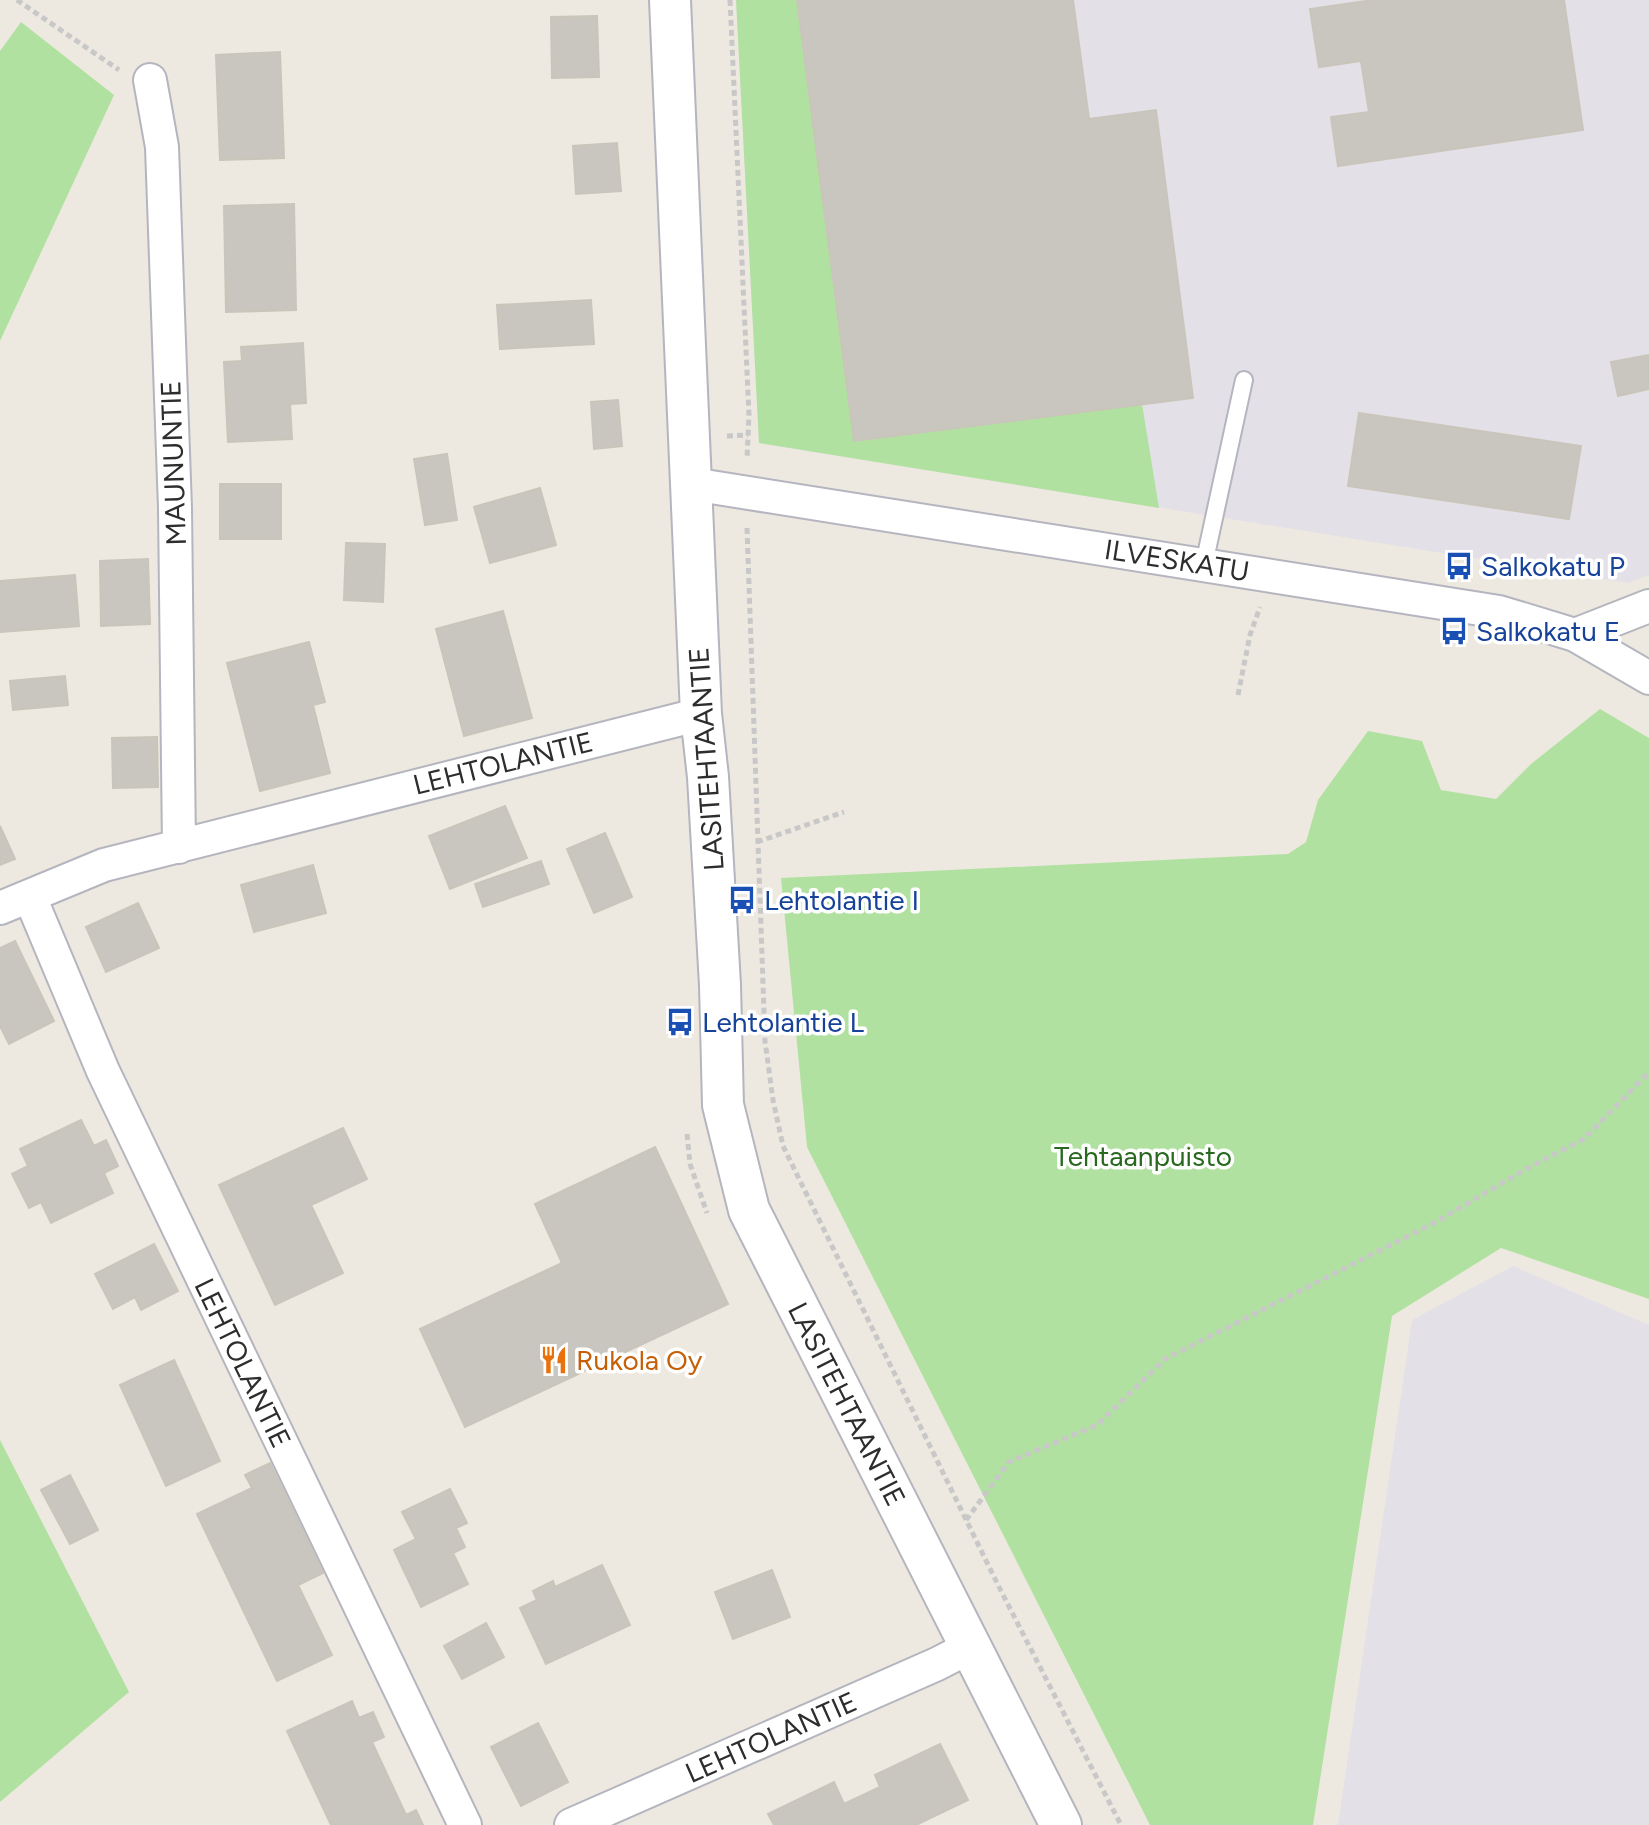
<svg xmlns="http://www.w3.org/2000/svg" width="1649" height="1825" viewBox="0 0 1649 1825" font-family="Figtree,sans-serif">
<rect width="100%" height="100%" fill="#eee9e0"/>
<!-- industrial -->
<path fill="#e3e0e7" d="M736,0H1649V575L1628,583L759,443Z
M1513,1266L1649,1325V1825H1338L1412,1320Z"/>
<!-- green -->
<path fill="#b1e1a0" d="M736,0H797L854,441L1142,404L1159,508L759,443Z
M21,22L114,95L0,341V51Z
M1600,709L1649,738V1299L1501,1248L1392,1316L1313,1825H1150L807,1147L781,878L1288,854L1306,842L1318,800L1368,731L1422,741L1441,790L1496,799L1531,764Z
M0,1440L129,1692L0,1802Z"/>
<!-- building -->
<path fill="#c9c6bf" stroke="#c9c5ba" stroke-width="2" d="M797,0H1073L1089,119L1156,110L1193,398L854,441Z
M1373,0H1564L1583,130L1338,166L1331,117L1369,112L1361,61L1319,67L1310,9Z
M597,16L599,77L552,78L551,17Z
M280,52L284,158L220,160L216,55Z
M617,143L621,191L576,194L573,146Z
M294,204L296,310L226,312L224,206Z
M591,300L594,344L500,349L497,305Z
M303,343L306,403L290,404L292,439L228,442L224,362L242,361L241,347Z
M1649,355V389L1618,396L1611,362Z
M618,400L622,446L594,449L591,402Z
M1359,413L1581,446L1569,519L1348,486Z
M447,454L457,520L425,525L414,459Z
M220,484H281V539H220Z
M540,488L556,545L490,563L474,507Z
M346,543L385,544L383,602L344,600Z
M148,559L150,624L101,626L100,561Z
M75,575L79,626L0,632V581Z
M503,611L532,718L464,736L436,629Z
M309,642L325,702L313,705L330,773L260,791L227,663Z
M65,676L68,705L13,710L10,681Z
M157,737L158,787L113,788L112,738Z
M505,806L527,858L450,889L429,836Z
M0,826L15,859L0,865Z
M605,833L632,897L594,913L567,849Z
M541,861L549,884L483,907L475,884Z
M313,865L326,913L254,932L241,885Z
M138,903L159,948L106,972L86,927Z
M15,941L54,1021L9,1044L0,1026V948Z
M81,1120L94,1146L106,1140L118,1166L104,1173L113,1193L51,1223L41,1202L29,1208L12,1174L28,1166L20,1149Z
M343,1128L367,1179L311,1205L343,1273L275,1305L219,1185Z
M655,1147L728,1304L465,1427L420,1329L562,1263L535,1204Z
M154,1244L178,1291L141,1310L135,1297L113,1309L95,1274Z
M174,1360L220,1461L166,1486L120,1385Z
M270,1463L323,1573L298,1585L332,1655L277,1681L197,1514L252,1488L245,1475Z
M70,1475L98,1530L70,1544L41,1490Z
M450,1489L467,1523L456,1528L465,1547L453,1553L468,1584L421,1607L394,1550L416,1539L402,1512Z
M602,1565L630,1625L546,1664L520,1608L537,1600L533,1591L553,1581L555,1587Z
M772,1570L790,1617L733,1639L715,1592Z
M486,1623L504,1657L462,1679L444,1646Z
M352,1701L359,1718L373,1712L384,1737L372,1742L406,1815L416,1810L423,1825H331L287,1731Z
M538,1723L568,1782L521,1806L491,1747Z
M940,1744L968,1800L916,1825H774L768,1814L834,1782L844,1804L880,1787L875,1775Z"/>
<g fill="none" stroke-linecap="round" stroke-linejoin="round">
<defs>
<path id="service" d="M1204,564L1244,380"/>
<path id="minor" d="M150,80L162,147L175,508L179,847
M692,484L1499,612L1575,635L1649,678
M1575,635L1649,606
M30,897L103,1071L465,1825
M0,908L104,865L701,714
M571,1825L937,1664L970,1647"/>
<path id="tertiary" d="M670,0L701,714L708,777L720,985L723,1105L749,1210L1061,1825"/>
</defs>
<!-- service casing -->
<use href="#service" stroke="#b4b5bf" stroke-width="20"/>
<!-- minor casing -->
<use href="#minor" stroke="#b4b5bf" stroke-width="36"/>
<!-- tertiary casing -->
<use href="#tertiary" stroke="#b4b5bf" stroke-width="44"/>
<!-- path -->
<path stroke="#c8c8c8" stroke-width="5" stroke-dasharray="6 4" stroke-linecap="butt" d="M17,0L119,70
M730,0L749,415L747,458
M727,436L748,435
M747,528L765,1041L773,1100L783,1146L999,1587L1121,1825
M1238,695L1250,635L1260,607
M757,842L844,812
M687,1134L690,1164L707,1213
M966,1520L1009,1462L1097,1425L1165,1359L1434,1223L1528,1168L1584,1139L1649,1072"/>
<!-- service -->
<use href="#service" stroke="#fff" stroke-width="16"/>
<!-- minor -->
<use href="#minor" stroke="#fff" stroke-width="32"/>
<!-- tertiary -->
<use href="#tertiary" stroke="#fff" stroke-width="40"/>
</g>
<!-- icons -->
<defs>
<symbol id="bus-bare" viewBox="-9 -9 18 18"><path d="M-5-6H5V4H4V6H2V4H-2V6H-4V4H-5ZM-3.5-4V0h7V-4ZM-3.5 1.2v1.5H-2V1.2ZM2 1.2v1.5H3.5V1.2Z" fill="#1a4fb4" stroke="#fff" stroke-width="2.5" paint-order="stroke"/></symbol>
<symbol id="restaurant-bare" viewBox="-9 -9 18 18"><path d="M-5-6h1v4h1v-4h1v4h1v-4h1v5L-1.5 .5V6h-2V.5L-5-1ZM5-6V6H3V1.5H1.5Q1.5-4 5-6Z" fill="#e8710a" stroke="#fff" stroke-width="2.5" paint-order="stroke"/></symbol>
</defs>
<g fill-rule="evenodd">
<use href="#bus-bare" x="1439" y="546" width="40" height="40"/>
<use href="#bus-bare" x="1434" y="611" width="40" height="40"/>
<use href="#bus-bare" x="722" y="880" width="40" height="40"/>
<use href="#bus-bare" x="660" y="1002" width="40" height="40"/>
<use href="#restaurant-bare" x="534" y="1340" width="40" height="40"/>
</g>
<g text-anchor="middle" stroke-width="7" stroke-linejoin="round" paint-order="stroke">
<!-- street labels -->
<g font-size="28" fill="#2d2d2d" stroke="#fff">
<text transform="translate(173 463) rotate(-92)" y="10">MAUNUNTIE</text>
<text transform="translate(1177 560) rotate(9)" y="10">ILVESKATU</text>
<text transform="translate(706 759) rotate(-94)" y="10">LASITEHTAANTIE</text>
<text transform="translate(503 763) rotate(-14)" y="10">LEHTOLANTIE</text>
<text transform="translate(243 1363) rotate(64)" y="10">LEHTOLANTIE</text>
<text transform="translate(847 1404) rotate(63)" y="10">LASITEHTAANTIE</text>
<text transform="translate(771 1737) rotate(-24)" y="10">LEHTOLANTIE</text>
</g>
<!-- transit labels -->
<g font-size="28" fill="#164399" stroke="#fff" text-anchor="start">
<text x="1481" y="576">Salkokatu P</text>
<text x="1476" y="641">Salkokatu E</text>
<text x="764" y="910">Lehtolantie I</text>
<text x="702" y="1032">Lehtolantie L</text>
</g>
<!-- park labels -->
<g font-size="28" fill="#28681f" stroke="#fff">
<text x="1143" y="1166">Tehtaanpuisto</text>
</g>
<!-- food labels -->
<g font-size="28" fill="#c56008" stroke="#fff" text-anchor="start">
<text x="576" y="1370">Rukola Oy</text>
</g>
</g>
</svg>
